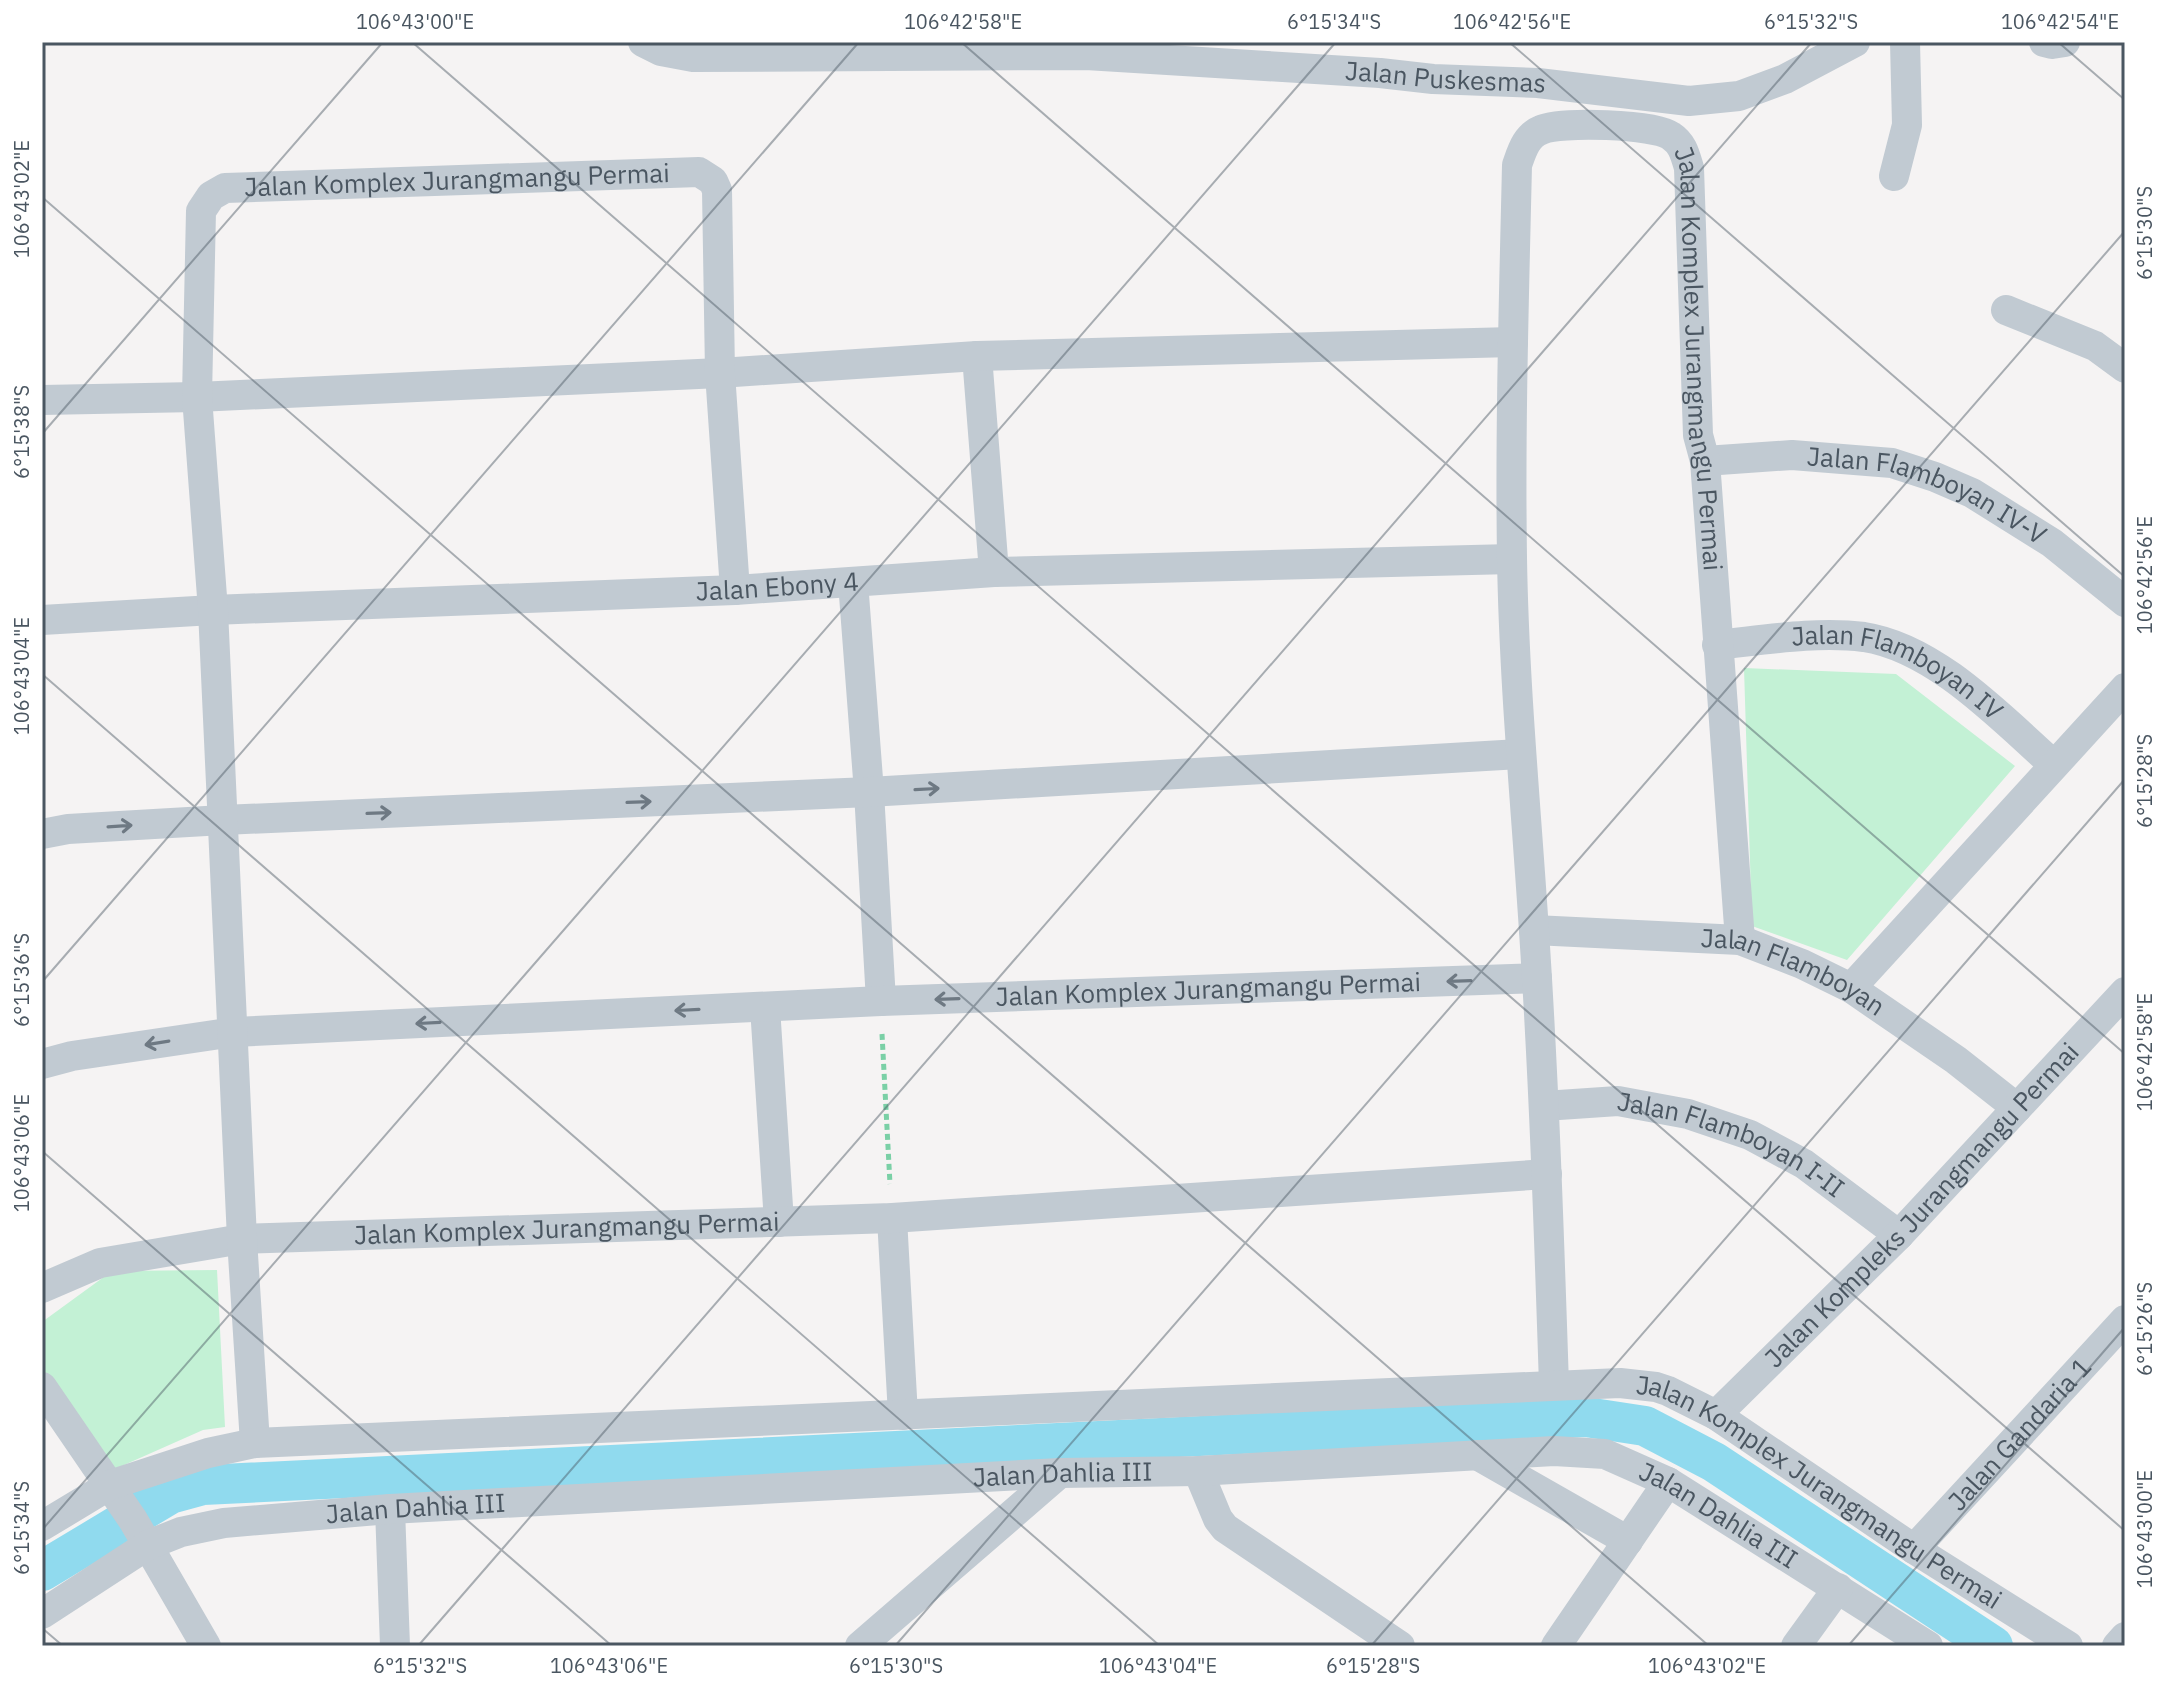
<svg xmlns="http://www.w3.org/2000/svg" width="2167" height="1688" viewBox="0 0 2167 1688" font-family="'IBM Plex Sans',sans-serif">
<rect width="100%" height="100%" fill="#f5f3f3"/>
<!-- green -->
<path fill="#c3f1d5" d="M1744,668L1896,674L2015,766L1847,960L1752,926Z
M217,1270L225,1427L203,1430L106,1473L42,1370V1322L112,1271Z"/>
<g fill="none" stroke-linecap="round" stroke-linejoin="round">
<!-- canal -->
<path stroke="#90daee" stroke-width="40" d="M42,1571L170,1494L203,1485L1586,1417L1645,1426L1714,1462L1993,1646"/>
<!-- path -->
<path stroke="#7ad0a6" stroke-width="5" stroke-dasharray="6 4" stroke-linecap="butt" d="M882,1034L890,1184"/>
<!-- minor -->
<g stroke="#c1cad2" stroke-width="30">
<path id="s1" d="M643,42L661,51L693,57L1086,55L1380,73L1433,79L1538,83L1689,101L1739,96L1785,79L1855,42"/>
<path d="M2044,42L2052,44L2065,42"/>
<path d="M1894,176L1907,125L1905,42"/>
<path d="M2006,310L2095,346L2125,368"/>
<path d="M977,356L994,572"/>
<path d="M42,400L197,397L720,373L977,356L1513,342"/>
<path id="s2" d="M1705,461L1792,455L1892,463L1935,477L1972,493L2052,543L2125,602"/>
<path d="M853,582L869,792L881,1001"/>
<path id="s3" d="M42,620L213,610L735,590L994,572L1512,559"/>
<path id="s4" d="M1717,645C1765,640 1816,631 1864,637C1936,648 2002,719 2054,765"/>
<path d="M42,834L68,829L223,820L869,792L1520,754"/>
<path id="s5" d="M1534,930L1740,940L1802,964L1851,988L1956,1060L2017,1108"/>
<path d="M1851,988L2125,688"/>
<path d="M765,1007L779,1222"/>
<path id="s6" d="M42,1064L72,1056L234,1032L881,1001L1537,978"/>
<path id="s7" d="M1544,1106L1618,1101L1688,1114L1750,1135L1804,1164L1899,1235"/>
<path d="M892,1218L903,1415"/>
<path id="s8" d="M42,1288L100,1263L242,1239L892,1218L1547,1174"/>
<path id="s9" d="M1554,1385C1549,1233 1544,1082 1534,931C1526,807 1514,683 1512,558C1510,427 1514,296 1517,165C1522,151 1526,136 1541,130C1559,121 1655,124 1671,136C1683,144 1685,155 1689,168L1698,435L1705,461L1740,940"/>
<path d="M42,1387L133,1520L206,1646"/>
<path id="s10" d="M1716,1415L1899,1235L2125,992"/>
<path id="s11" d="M255,1443L242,1239L213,610L197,397L201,211L211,196L225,188L699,172L713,181L717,190L720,373L735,590"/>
<path d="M1477,1455L1628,1541"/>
<path d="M1198,1471L1218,1519L1225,1528L1400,1646"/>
<path d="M390,1509L395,1646"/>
<path id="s12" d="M42,1526L110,1485L208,1453L255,1443L1620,1383L1656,1387L1668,1391L1716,1415L1914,1549L2068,1646"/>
<path id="s13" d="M1914,1549L2125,1320"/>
<path id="s14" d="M42,1614L148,1545L181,1532L224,1523L390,1509L1060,1473L1198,1471L1554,1451L1605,1454L1668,1482L1928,1646"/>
<path d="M860,1646L1060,1473"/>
<path d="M1556,1646L1668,1482"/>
<path d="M1796,1646L1838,1588"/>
<path d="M2117,1646L2125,1637"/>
</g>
</g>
<!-- one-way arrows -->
<defs><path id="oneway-shaft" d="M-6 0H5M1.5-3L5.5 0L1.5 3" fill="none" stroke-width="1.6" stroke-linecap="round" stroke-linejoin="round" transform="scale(2)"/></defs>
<g stroke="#6e7983">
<use href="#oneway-shaft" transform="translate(927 789) rotate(-3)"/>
<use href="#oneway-shaft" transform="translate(639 802) rotate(-2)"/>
<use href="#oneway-shaft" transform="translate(379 813) rotate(-2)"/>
<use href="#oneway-shaft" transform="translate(120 826) rotate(-4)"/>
<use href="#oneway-shaft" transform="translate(1459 981) rotate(178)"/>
<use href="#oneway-shaft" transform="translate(947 999) rotate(178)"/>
<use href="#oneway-shaft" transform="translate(687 1010) rotate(177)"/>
<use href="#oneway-shaft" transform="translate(428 1023) rotate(177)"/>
<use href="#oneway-shaft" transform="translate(157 1043) rotate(171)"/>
</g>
<!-- ticks -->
<path fill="none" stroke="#4a5661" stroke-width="2" stroke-opacity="0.45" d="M412,42L2125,1531M961,42L2125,1054M1509,42L2125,577M2058,42L2125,100M42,197L1709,1646M42,434L383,42M42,674L1160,1646M42,982L859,42M42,1151L612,1646M42,1530L1336,42M42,1628L63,1646M418,1646L1812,42M895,1646L2125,231M1371,1646L2125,779M1848,1646L2125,1327"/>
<g text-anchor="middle" stroke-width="8" stroke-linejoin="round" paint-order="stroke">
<!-- street labels -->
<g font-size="26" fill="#4a5661" stroke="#fff">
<text dy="9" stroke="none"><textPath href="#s1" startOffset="806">Jalan Puskesmas</textPath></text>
<text dy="9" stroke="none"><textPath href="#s11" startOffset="1500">Jalan Komplex Jurangmangu Permai</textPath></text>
<text dy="9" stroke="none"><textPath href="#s9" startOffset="1626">Jalan Komplex Jurangmangu Permai</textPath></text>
<text dy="9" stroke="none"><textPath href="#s2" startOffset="230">Jalan Flamboyan IV-V</textPath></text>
<text dy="9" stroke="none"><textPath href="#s3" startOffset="736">Jalan Ebony 4</textPath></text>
<text dy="9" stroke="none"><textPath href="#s4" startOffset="190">Jalan Flamboyan IV</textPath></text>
<text dy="9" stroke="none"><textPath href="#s5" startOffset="266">Jalan Flamboyan</textPath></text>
<text dy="9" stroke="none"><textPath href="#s6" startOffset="1170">Jalan Komplex Jurangmangu Permai</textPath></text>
<text dy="9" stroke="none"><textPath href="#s7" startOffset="196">Jalan Flamboyan I-II</textPath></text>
<text dy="9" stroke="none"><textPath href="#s10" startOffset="294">Jalan Kompleks Jurangmangu Permai</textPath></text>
<text dy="9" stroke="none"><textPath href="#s8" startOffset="532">Jalan Komplex Jurangmangu Permai</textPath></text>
<text dy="9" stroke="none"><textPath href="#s13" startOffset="156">Jalan Gandaria 1</textPath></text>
<text dy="9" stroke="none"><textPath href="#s14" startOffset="1046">Jalan Dahlia III</textPath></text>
<text dy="9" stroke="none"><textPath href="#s12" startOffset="1826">Jalan Komplex Jurangmangu Permai</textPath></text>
<text dy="9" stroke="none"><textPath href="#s14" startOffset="398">Jalan Dahlia III</textPath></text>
<text dy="9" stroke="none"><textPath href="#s14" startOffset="1718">Jalan Dahlia III</textPath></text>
</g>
</g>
<!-- border -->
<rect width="2167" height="1688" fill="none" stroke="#ffffff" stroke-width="88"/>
<rect x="44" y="44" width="2079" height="1600" fill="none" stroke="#4a5661" stroke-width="3"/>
<g font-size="20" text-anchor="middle" fill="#4a5661">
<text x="415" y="29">106°43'00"E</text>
<text x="963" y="29">106°42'58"E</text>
<text x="1334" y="29">6°15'34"S</text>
<text x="1512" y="29">106°42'56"E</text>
<text x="1811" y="29">6°15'32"S</text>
<text x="2060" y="29">106°42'54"E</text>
<text transform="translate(22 199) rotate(-90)" y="7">106°43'02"E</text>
<text transform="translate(2145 233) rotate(-90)" y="7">6°15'30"S</text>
<text transform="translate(22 432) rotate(-90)" y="7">6°15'38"S</text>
<text transform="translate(2145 575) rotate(-90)" y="7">106°42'56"E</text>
<text transform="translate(22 676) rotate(-90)" y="7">106°43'04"E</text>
<text transform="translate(2145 781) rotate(-90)" y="7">6°15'28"S</text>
<text transform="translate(22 980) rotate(-90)" y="7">6°15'36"S</text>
<text transform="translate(2145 1052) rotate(-90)" y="7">106°42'58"E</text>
<text transform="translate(22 1153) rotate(-90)" y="7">106°43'06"E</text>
<text transform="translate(2145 1329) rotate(-90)" y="7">6°15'26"S</text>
<text transform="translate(22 1528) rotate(-90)" y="7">6°15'34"S</text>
<text transform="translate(2145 1529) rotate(-90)" y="7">106°43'00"E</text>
<text x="420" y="1673">6°15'32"S</text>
<text x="609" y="1673">106°43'06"E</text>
<text x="896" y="1673">6°15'30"S</text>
<text x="1158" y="1673">106°43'04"E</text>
<text x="1373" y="1673">6°15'28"S</text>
<text x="1707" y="1673">106°43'02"E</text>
</g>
</svg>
